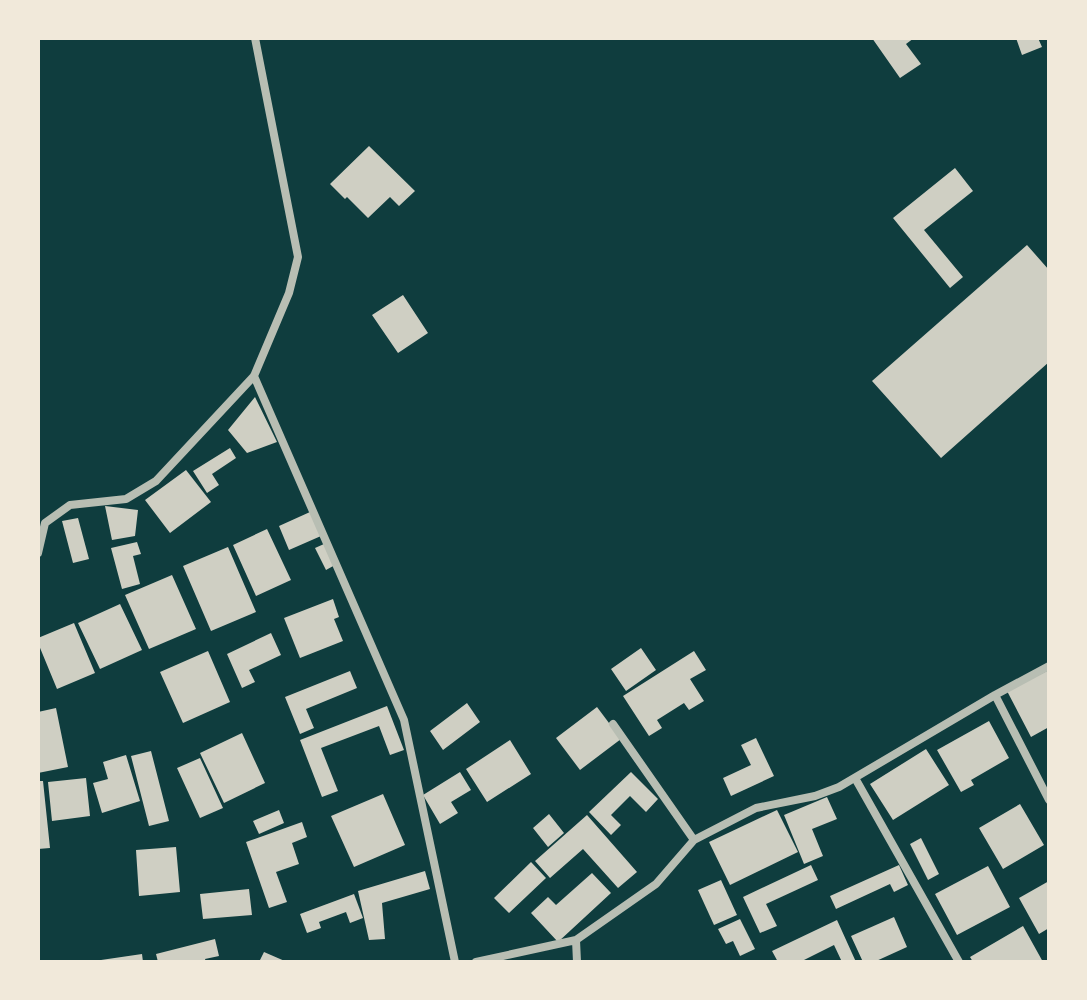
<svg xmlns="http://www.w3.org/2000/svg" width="1087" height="1000" viewBox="0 0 1087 1000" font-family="Cabin,sans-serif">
<rect width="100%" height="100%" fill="#0f3d3e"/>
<!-- building -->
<path fill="#cfcfc3" d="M872,38H914L906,44L921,64L900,78Z
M1016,38H1038L1042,47L1022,55Z
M369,146L415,191L399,206L390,197L368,218L347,197L345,199L330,184Z
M955,168L973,191L924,230L963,277L950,288L893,218Z
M1027,245L1049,270V362L941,458L872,381Z
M403,295L428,333L398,353L372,315Z
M255,397L277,442L247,453L228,430Z
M230,448L236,458L212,474L219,485L207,493L193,471Z
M186,470L211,502L170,533L145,500Z
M105,506L138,510L135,536L112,540Z
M310,512L321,536L289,550L279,526Z
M78,518L89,559L73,563L62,521Z
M267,529L291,580L256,596L233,545Z
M137,542L141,554L133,556L140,584L122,589L111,548Z
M324,544L335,565L326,570L315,548Z
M228,547L256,612L211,631L183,566Z
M172,575L196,629L149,649L125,595Z
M333,599L339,617L334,619L343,641L300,658L284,618Z
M120,604L142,650L100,669L78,623Z
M74,623L95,673L57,689L38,643V638Z
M271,633L281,655L249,670L255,682L242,688L227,654Z
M641,648L656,670L626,691L611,669Z
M208,651L230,702L183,723L160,672Z
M694,651L706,670L690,679L704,701L689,710L684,703L657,720L662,728L649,736L623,696Z
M1049,670V727L1031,737L1007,691Z
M350,671L357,688L306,709L314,728L300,734L285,697Z
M467,703L480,722L443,750L430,731Z
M387,706L404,750L390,755L379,726L321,748L338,791L322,797L300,740Z
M597,707L621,739L580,770L556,738Z
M56,708L68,767L38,773V712Z
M989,721L1009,758L971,780L974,785L961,792L937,750Z
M242,733L265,783L224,803L200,753Z
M756,738L774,776L731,796L723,778L751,765L741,745Z
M510,740L531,774L487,802L466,769Z
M926,749L949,785L893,820L870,784Z
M151,751L169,821L149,826L131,756Z
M126,755L140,801L102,813L93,783L108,779L103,762Z
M200,758L223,808L200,818L177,768Z
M460,772L471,790L451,802L458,813L440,824L423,795Z
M631,772L658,799L646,812L630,796L611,815L621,825L611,835L589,812Z
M86,778L90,816L52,821L48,782Z
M38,781H43L50,848L38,849Z
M383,794L405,845L354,867L331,816Z
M827,797L837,819L812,829L823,856L804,864L784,815Z
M1020,804L1044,845L1003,869L979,828Z
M279,810L284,823L259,834L253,821Z
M777,810L798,852L730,885L709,842Z
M549,814L564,833L548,847L533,828Z
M587,815L637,872L618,888L583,849L550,878L535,861Z
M302,822L307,837L292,843L299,864L276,872L287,902L269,908L246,842Z
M921,838L939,874L928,880L910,844Z
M176,847L180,892L139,896L136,850Z
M531,862L546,878L509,913L494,898Z
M811,865L818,880L766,904L777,926L760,933L743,897Z
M899,865L908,885L894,892L890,884L836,909L830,896Z
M988,866L1010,907L957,935L935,894Z
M425,871L430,889L382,903L385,939L369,940L358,891Z
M592,873L611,893L558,942L531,913L548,897L556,905Z
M721,880L737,915L714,925L698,890Z
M1049,881V928L1039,934L1019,898Z
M249,889L252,915L203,919L200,894Z
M354,894L363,918L350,923L346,912L319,922L321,928L307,933L300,914Z
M894,917L907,947L874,962H863L851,936Z
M740,919L755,949L740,956L733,941L726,944L718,929Z
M837,920L856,962H842L834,945L800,962H778L772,951Z
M1023,926L1043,962H973L970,957Z
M215,939L219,956L205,959L206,962H158L156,954Z
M264,952L287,962H259Z
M142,954L143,962H101V960Z"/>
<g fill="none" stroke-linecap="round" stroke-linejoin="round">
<!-- minor -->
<path stroke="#b8beb3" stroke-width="8" d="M254,376L404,720L455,962
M38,553L45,523L70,505L126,499L156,481L254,376L289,293L298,257L255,38
M995,695L1049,800
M613,724L694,840
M855,778L959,962
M576,940L577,962
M476,962L576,940L656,884L694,840L756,808L815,796L839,787L995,695L1049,666"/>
</g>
<!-- border -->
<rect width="1087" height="1000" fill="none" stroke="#f1e9da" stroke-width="80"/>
</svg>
